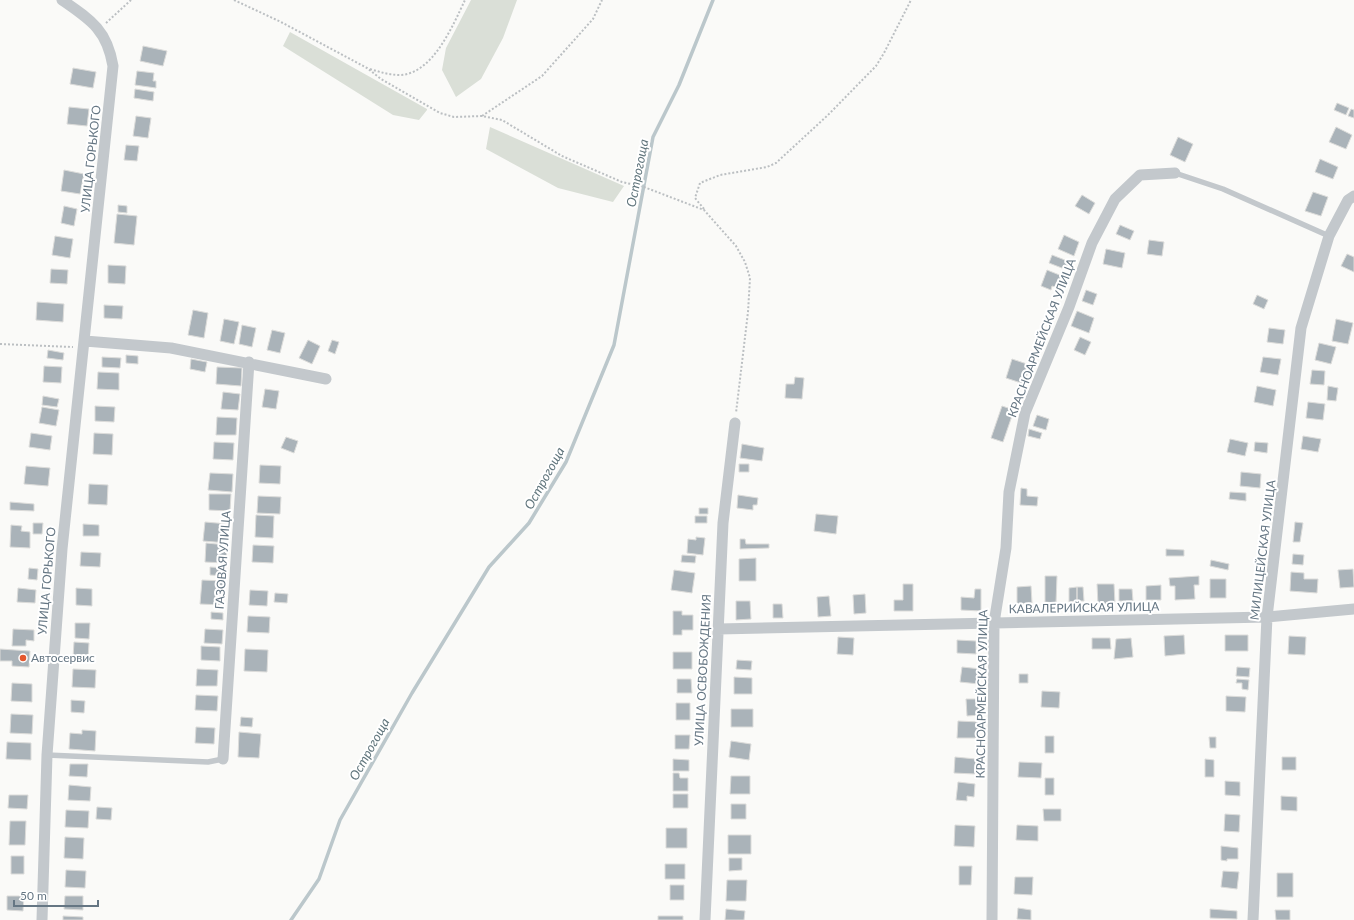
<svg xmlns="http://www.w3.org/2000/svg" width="1354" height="920" viewBox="0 0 1354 920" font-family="Lato,sans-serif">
<rect width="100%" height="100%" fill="#fafaf8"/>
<!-- green -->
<path fill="#dadfd7" d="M471,0H517L503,38L481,79L456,97L442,70L446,48Z
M290,32L427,109V110L419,120L393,115L283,46Z
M490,127L624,186L613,202L558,188L486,149Z"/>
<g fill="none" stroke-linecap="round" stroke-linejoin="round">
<!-- stream -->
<path stroke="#bbc7cb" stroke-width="3.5" d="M291,920L319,879L340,820L412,693L489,567L529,523L566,462L614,345L653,137L679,85L713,0"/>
</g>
<!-- building -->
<path fill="#aab3b9" stroke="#dcdcda" d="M143,46L167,51L163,66L140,61Z
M73,68L96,72L93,88L70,84Z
M137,71L154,73L153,81H156V88L135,85Z
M135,89L154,92L153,101L134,98Z
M1337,103L1349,108L1346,115L1334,110Z
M69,107L89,109L87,126L67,124Z
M1351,109L1354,110V118L1348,116Z
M136,116L151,118L148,138L133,136Z
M1336,127L1352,135L1346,149L1329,142Z
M1178,137L1193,144L1185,162L1170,155Z
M126,145L139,146L137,161L124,160Z
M1320,159L1338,167L1333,179L1315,172Z
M64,170L84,174L80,194L61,191Z
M1313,192L1328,197L1321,216L1305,211Z
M1082,195L1095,203L1089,214L1075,206Z
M118,205L127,206V213L118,212Z
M64,206L77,209L74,226L61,223Z
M117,214L137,216L134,245L114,243Z
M1120,225L1134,231L1130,240L1116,234Z
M1064,235L1079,242L1074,256L1058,249Z
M55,236L73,239L70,258L52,255Z
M1149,240L1164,242L1162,256L1147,254Z
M1106,249L1125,253L1122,268L1103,264Z
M1347,254L1354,257V272L1341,266Z
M1052,255L1070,262L1067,270L1049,263Z
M108,265L126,266L125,284L108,283Z
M51,269L68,270L67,284L50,283Z
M1047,270L1062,276L1058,288L1052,286L1051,290L1041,286Z
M1086,290L1097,294L1093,305L1082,301Z
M1257,295L1268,300L1264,309L1253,304Z
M37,302L64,304L63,322L36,320Z
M104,305L123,306L122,319L104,318Z
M193,310L208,313L204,338L188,335Z
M1077,311L1094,318L1089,333L1071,326Z
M224,319L239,322L234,344L220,341Z
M1336,319L1353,323L1348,344L1332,341Z
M242,325L256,328L252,347L239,344Z
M1269,328L1285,330L1283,344L1267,342Z
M272,330L285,333L280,353L267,350Z
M1080,337L1091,342L1085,355L1074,350Z
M308,340L320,346L312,364L299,358Z
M332,340L339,342L335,354L328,351Z
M1319,343L1336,347L1331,364L1315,360Z
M48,350L64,353L63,360L47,358Z
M126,355L138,356V364L126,363Z
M102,357L121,358L120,368L102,367Z
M1263,357L1281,359L1278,375L1260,372Z
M191,359L207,362L205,372L190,369Z
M1012,359L1030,365L1024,384L1006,378Z
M44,366L62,367L61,383L43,382Z
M217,367L242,368L241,386L216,384Z
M1312,370L1325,371L1324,385L1310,384Z
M98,372L119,373V390L97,389Z
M795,377L804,378L802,399L785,398L786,384H794Z
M1257,386L1276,390L1273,406L1254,402Z
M1328,386L1338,388L1336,401L1327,400Z
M265,389L279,391L276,409L262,407Z
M223,392L240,394L238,410L221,409Z
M43,396L59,399L57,407L42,405Z
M1308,402L1325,404L1323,420L1306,418Z
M95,406L115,407L114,422L95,421Z
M1002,406L1014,410L1003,442L991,438Z
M42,407L59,410L56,426L39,423Z
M1037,415L1049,419L1046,430L1033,426Z
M217,417L237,418L236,435H216Z
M1029,429L1042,433L1040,439L1028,436Z
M31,433L52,436L50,450L29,447Z
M94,433L113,434L112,455L93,454Z
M1303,436L1321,439L1318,452L1301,449Z
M286,437L298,441L294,453L281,448Z
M1230,439L1248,443L1245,456L1227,452Z
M214,442L234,443L233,460L213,459Z
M1255,442L1268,443L1267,453L1254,451Z
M742,444L764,448L762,461L740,458Z
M739,464H749V472H739Z
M260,465L281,466L280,484L259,483Z
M26,466L50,468L48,486L24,484Z
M1241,472L1261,474L1260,488L1240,486Z
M210,473L233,474L232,492L208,490Z
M89,484L108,485L107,505L88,504Z
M1021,488L1027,489V496L1038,497L1037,506L1020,505Z
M1230,492L1246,493V501L1229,499Z
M209,494H231L230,511L209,510Z
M738,495L758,498L757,505H753V510L737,508Z
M258,496L281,497L280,514L257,513Z
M10,502L34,504V511L10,510Z
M699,508H708V514H699Z
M816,514L838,516L836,534L814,531Z
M256,515L274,516L273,538L255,537Z
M695,516H707V523H695Z
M205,522L228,524L227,543L203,541Z
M1295,522L1303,523L1300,542H1293Z
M33,523H43L42,534H33Z
M83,524L99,525V536H83Z
M11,525L22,526L21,531L30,532V548L10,547Z
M696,537L705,538L703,555L687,553L688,539L696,540Z
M740,539H745L746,544H769V548L740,549Z
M206,543L227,545L226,563L205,562Z
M253,545L274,546L273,563L252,562Z
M1166,549L1184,550V556H1166Z
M81,552L101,553L100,567L80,566Z
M1293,554L1304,555L1303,565L1292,564Z
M682,555L696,556L695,563L681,562Z
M756,558V581H739V559Z
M1211,560L1229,564L1228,570L1210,566Z
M210,567L225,568V576L210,575Z
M29,568L38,569L37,580L28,579Z
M1353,569L1354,587L1340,588L1338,570Z
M674,570L695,573L692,593L671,590Z
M1291,572L1304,573V579H1318L1317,593L1290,591Z
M1045,576H1057L1056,603L1045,602Z
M1199,576V585H1194L1195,599L1175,600V586H1170L1169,578Z
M1210,579H1226V598H1210Z
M202,580L224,581L223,605L200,604Z
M903,584H913V611H894V600H903Z
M1097,584H1114L1115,604L1098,605Z
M1161,585V600H1146V586Z
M1031,586L1032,603L1017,604V587Z
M1077,587V601L1069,602V588Z
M1077,587H1083L1084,601H1077Z
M18,588L36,590L35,603L17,602Z
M76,588L92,589V606L76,605Z
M975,589H981V611L961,610V597L974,598Z
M1119,589H1132L1133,601H1119Z
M250,590L268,591L267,606L249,605Z
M275,593L288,594L287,603L274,602Z
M865,594L866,613L854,614L853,595Z
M829,596L831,616L818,617L817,597Z
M736,601H750L751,619L736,620Z
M773,604H782L783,618H773Z
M673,611H682V615H693V630H682V635H673Z
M211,612L223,613V620L211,619Z
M248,616L270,617L269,633L247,632Z
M75,623H90L89,639L75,638Z
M13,629L34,630V641L26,640V646H12Z
M205,629L223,630L222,644L204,643Z
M1184,635L1185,654L1165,656L1164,636Z
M1225,635H1248V651H1225Z
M1289,636L1306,637L1305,655L1288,654Z
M838,637L854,638L853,655L837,654Z
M1092,638H1110L1111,649H1092Z
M1131,638L1133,657L1114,659L1116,639Z
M957,640L976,641V654L957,653Z
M74,642L89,643L88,659L73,658Z
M201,646L220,647V661L201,660Z
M0,649L30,651L29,667L12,666V661H0Z
M245,649L268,650L267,672L244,671Z
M673,652H692V669H673Z
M737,660L752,661L751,670L736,669Z
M962,667L981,669L979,684L960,682Z
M1237,667L1250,668L1249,677L1236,676Z
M73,669L96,670L95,688L72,687Z
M197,669L218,670L217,686H196Z
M1019,674H1028V683H1019Z
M734,677L752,678V694H734Z
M677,679H691L692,693H677Z
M1237,679L1249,680L1248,690L1242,689V683H1236Z
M12,683L32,684V702L11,701Z
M1042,691L1060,692L1059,708L1041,707Z
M196,695L218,696L217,711L195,710Z
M1226,696L1246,697L1245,712L1226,711Z
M966,699H979L980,715L967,716Z
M71,700L85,701L84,713L71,712Z
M676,703H690V720H676Z
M731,709H753V727H731Z
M11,714L33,715L32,734L10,733Z
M241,717L253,718L252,727L240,726Z
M958,721L979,722L978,738H957Z
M196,727L215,728L214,744L195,743Z
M82,730L96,731L95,751L69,749L70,733L82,734Z
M239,732L261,734L259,758L238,757Z
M675,735H690L689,749H675Z
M1045,736H1054V753H1045Z
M1209,737H1216V748H1210Z
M731,741L751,744L749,760L729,757Z
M7,742L31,743V760L6,759Z
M955,757L976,759L975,774L954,773Z
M1282,757H1296V770H1282Z
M673,759L689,760V771H673Z
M1205,759L1214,760V777H1205Z
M1019,762L1042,763L1041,778L1018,777Z
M70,764H88L87,777L69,776Z
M673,773H679L680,778H688V791H673Z
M731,776H750V794H730Z
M1045,778H1054V795H1045Z
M1225,781L1240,782V796L1225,795Z
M958,782L975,784L974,797L967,796V801L956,800Z
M69,785L91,787L90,801L68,800Z
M673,794H688V808H673Z
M9,795H28L27,809L8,808Z
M1281,796L1297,797V811L1281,810Z
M731,804H746V819H731Z
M97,807L112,808L111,820L96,819Z
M1043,809H1061V821H1044Z
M66,810L89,811L88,828L65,827Z
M1225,814L1240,815L1239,832L1224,831Z
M10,821H26L25,845H9Z
M955,825L975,826L974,847L954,846Z
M1017,825L1038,826V841L1016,840Z
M666,828H687V848H666Z
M728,835H751V854H728Z
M65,837L84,838L83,859L64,858Z
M1221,846L1238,848V859H1227V861L1221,860Z
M11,856H24V874H11Z
M729,858H742V870L729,871Z
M665,864H685V879H665Z
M959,866H972L971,885H959Z
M66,870L86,871L85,888L65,887Z
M1223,871L1239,872L1237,889L1221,887Z
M1277,873H1293V897H1277Z
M1015,877H1033L1032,895L1014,894Z
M727,880H747L746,901H726Z
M670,885H684V900H670Z
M7,896H24L23,911L7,910Z
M65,896H83V910L64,909Z
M1018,908L1031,910V920L1017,919Z
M726,909L745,911L744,920H725Z
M1210,909L1237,911V919L1210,918Z
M1275,910H1290V920H1276Z
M63,916L83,917V920H63Z
M658,916H683V920H658Z"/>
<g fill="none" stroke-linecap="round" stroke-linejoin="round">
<!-- path -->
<path stroke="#bbbfc2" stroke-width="2" stroke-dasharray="2 2" stroke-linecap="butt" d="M234,0L281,22L367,68L381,79L440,113L454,117L482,116L502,120L562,156L622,182L644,187L704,210L736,246L745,262L750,278L748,312L736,413
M106,23L131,0
M370,69C380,72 389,75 400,75C433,74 453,25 465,0
M482,116L542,76L593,19L602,0
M704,209L695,198L700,183L720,175L767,167L776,163L828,115L876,66L884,53L911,0
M0,344L73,347"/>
<!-- service -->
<path stroke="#c3c8cc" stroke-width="5.5" d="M1175,173L1223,189L1329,236
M47,755L208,762L223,759"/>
<!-- minor -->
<path stroke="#c3c8cc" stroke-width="11" d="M85,341L171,348L326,379
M718,629L1267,617L1354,609
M223,759L249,362
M42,920L47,755L62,549L113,66C107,30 91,20 62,0
M705,920L723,523L735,423
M992,920L994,623L1006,548L1009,492L1025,413L1069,307L1092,243L1115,199L1140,175L1175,173
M1253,920L1267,617L1301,328L1329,236L1348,200L1354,196"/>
</g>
<!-- markers -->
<circle fill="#e4572e" stroke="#fff" stroke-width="1.5" cx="23" cy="658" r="4"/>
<g text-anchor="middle" stroke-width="4" stroke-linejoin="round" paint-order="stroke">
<!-- street labels -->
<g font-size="12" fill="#657683" stroke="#fff">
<text transform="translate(91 159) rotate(-84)" y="4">УЛИЦА ГОРЬКОГО</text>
<text transform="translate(1042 338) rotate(-69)" y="4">КРАСНОАРМЕЙСКАЯ УЛИЦА</text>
<text transform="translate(1263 550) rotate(-83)" y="4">МИЛИЦЕЙСКАЯ УЛИЦА</text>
<text transform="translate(223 560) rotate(-86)" y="4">ГАЗОВАЯ УЛИЦА</text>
<text transform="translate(47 581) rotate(-85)" y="4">УЛИЦА ГОРЬКОГО</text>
<text transform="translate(1084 608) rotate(-1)" y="4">КАВАЛЕРИЙСКАЯ УЛИЦА</text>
<text transform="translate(703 670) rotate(-87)" y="4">УЛИЦА ОСВОБОЖДЕНИЯ</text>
<text transform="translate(982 694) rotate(-89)" y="4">КРАСНОАРМЕЙСКАЯ УЛИЦА</text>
</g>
<!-- poi labels -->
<g font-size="12" fill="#657683" stroke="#fff" text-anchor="start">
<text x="31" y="662">Автосервис</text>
</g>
<!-- water labels -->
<g font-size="13" font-style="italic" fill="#60757c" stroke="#fff">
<text transform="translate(637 173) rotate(-79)" y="5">Острогоща</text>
<text transform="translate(544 478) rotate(-61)" y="5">Острогоща</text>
<text transform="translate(369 749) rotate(-61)" y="5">Острогоща</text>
</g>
</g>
<!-- scale -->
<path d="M14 900v6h84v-6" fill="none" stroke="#657683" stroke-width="2"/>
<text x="20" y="900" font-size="12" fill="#657683" stroke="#ffffff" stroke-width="3" paint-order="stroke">50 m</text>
</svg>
